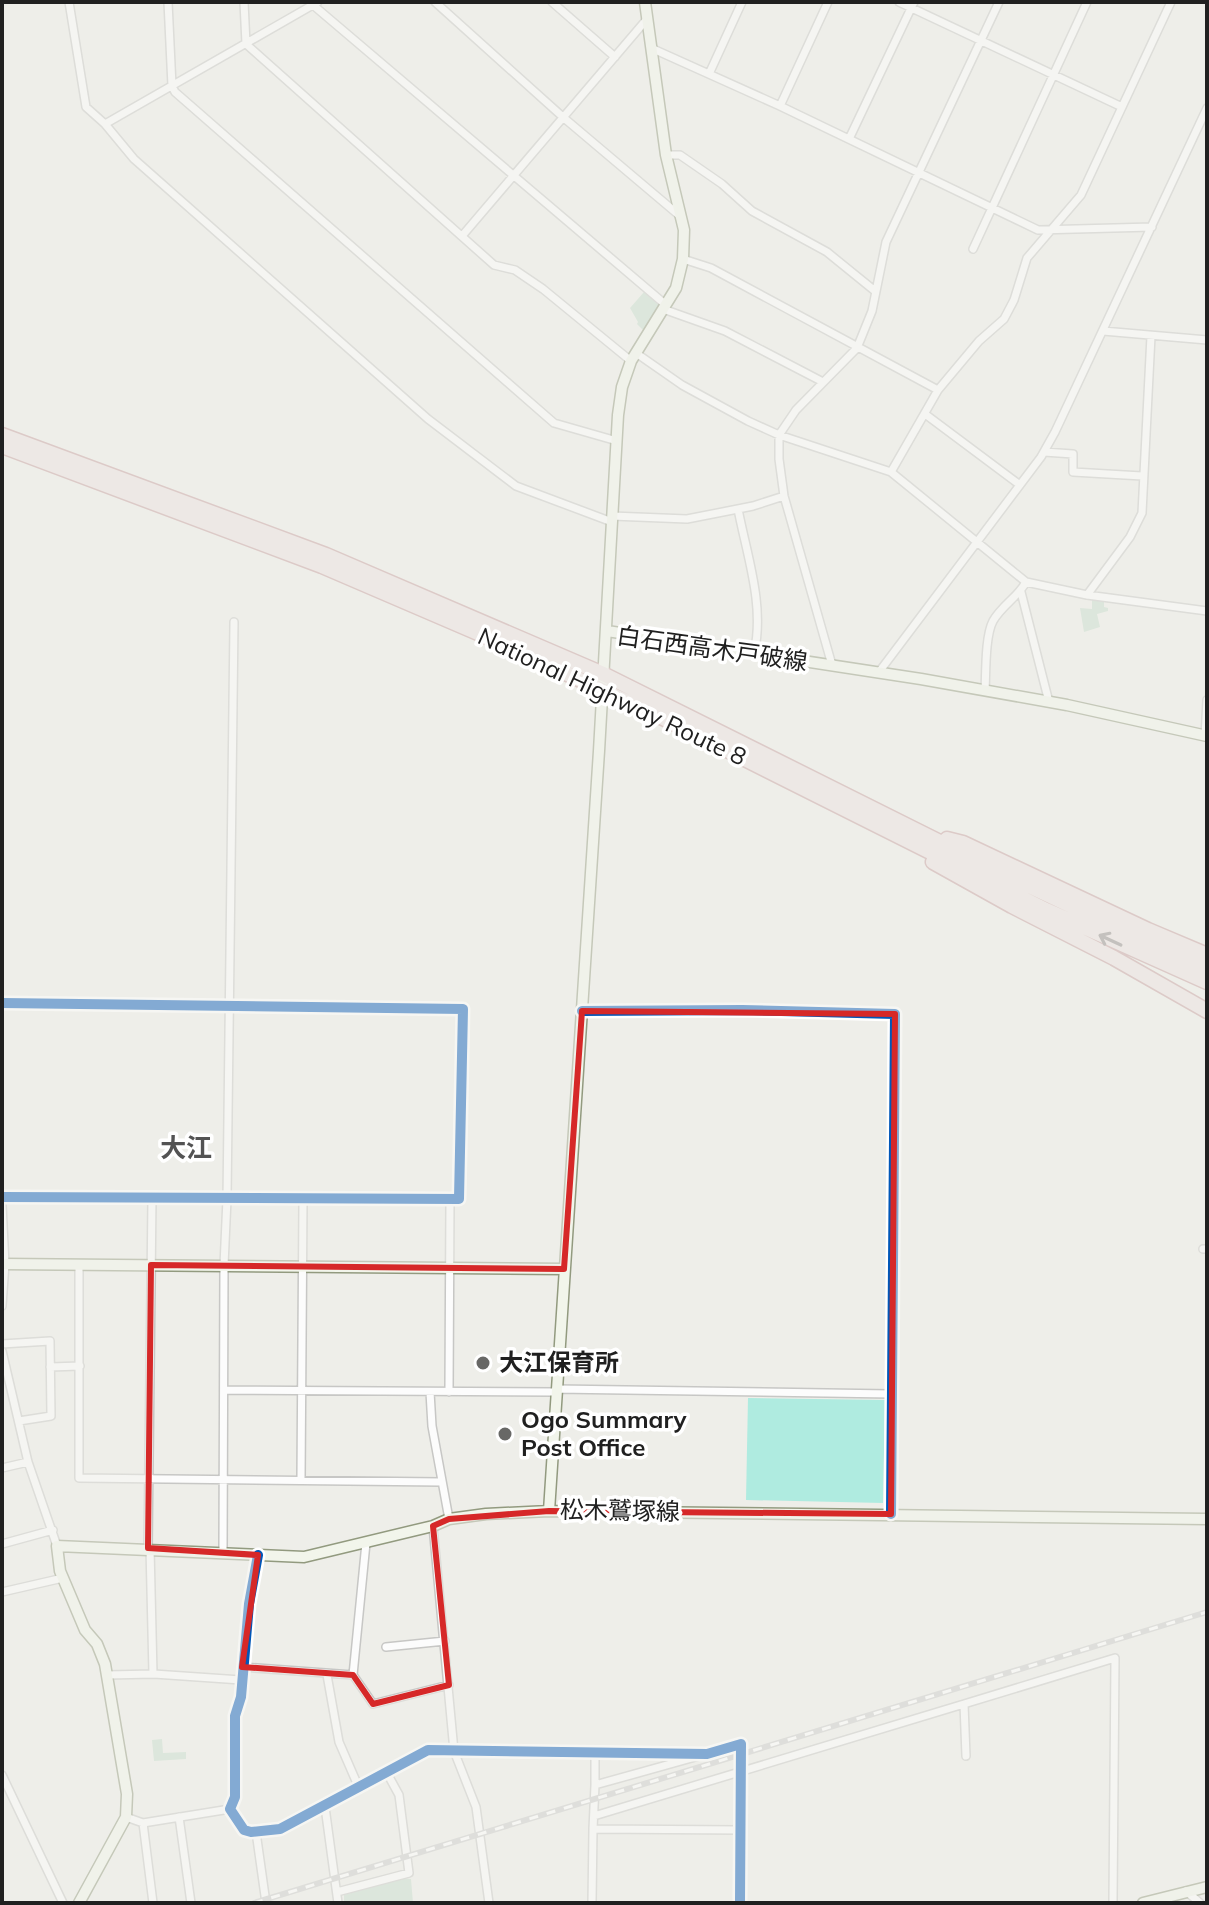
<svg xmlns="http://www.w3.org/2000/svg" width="1209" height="1905" viewBox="0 0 1209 1905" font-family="Mulish,'Noto Sans JP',sans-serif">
<rect width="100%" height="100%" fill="#eeeee9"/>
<!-- cemetery -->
<path fill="#c5dccc" d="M644,292L660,306L643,330L637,324L638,322L630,308Z
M1092,600L1104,602V607L1108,608V611L1097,614L1100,627L1084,632L1080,608L1092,609Z
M162,1739L163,1753L186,1752V1759L154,1761L152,1740Z
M400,1878L411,1879L413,1903H344V1895Z"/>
<!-- pitch -->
<path fill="#afebe0" d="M748,1398L885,1400L883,1503L746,1500Z"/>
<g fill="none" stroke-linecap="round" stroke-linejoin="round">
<defs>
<path id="street" d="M69,2L86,107L105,124L134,159L428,419L516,486L612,522
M168,2L172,86L175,92L554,423L617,441
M244,2L246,44L494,265L515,270L543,289L631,361
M435,2L564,118L680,216
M552,2L615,57
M899,2L1122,107
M313,5L666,305
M651,48L780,106L1038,230L1152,227
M709,74L742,2
M780,106L828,2
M105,124L318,2
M849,139L914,2
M666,155H680L722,184L752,211L827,252L875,291
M462,236L647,19
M973,249L1087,2
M683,259L711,268L938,390
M663,309L725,331L823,382
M1103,331L1207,340
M636,353L682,385L748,421L779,435L891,472L1026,582L1087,595L1207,611
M925,414L1020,485
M1044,452L1073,454V472L1142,476
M891,472L938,390L979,341L1004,319L1014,300L1027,258L1081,195L1171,2
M738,509C747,556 765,606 754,653
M612,516L687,519L753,506L784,496
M1021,592L1049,702
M1087,595L1130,537L1142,513L1151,336
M832,665L784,496L779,459V435L796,410L857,348L872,311L886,242L999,2
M879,672L1041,457L1055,432L1207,108
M985,691C986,672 985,636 993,621C1002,605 1018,597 1026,582
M1205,736L1207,700
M2,1003L463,1009L459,1199L2,1197
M582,1011L742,1010L895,1014L891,1514
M2,1205L5,1264L2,1306
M1203,1249H1207
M79,1265V1478L442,1482
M2,1344L50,1341L51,1416L19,1421
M2,1351L28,1462L57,1546
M50,1367L80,1366
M556,1389L891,1394
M226,1390L555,1392
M430,1392L432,1426L449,1519
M449,1392L450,1199
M2,1468L28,1462
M301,1480L303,1200
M433,1526L454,1751L476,1807L489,1903
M2,1544L53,1530
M148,1548L152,1198
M150,1548L153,1674
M223,1553L224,1265L227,1199L234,622
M258,1555L249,1604L241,1697L235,1716V1797L230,1809L244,1830L251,1832L280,1829L428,1750L707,1754L741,1744L740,1903
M2,1592L63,1578
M386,1647L445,1641
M242,1667L353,1675L366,1543
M107,1675L154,1674L241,1680
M327,1675L339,1742L359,1788
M353,1675L373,1704L449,1685
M595,1752V1785L699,1756
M966,1756L964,1704L1115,1658L1113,1903
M2,1775L63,1903
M325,1807L338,1903
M594,1816L964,1704
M126,1817L143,1823L230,1809
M179,1817L191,1903
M143,1823L153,1903
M593,1829L595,1785
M256,1832L266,1903
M1186,1891L1200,1903
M337,1892L409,1873L399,1795L387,1773
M592,1903L593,1829L742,1830"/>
<path id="secondary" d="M607,631L921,679L1067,705L1207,736
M2,1264L564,1269
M549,1511L599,751L618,415L622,387L631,361L676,288L683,259L684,230L666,155L645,2
M79,1903L126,1817L127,1794L105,1664L97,1644L85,1630L60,1571L57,1546L304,1557L433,1526L449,1519L486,1514L549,1511L1207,1519
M1143,1903L1207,1887"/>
<path id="highway" d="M2,435L326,555L603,674L1010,877L1207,970
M2,446L322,566L485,636L665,719L1046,910L1207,982
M947,839L963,843L1148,930L1207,955
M933,862L1012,906L1114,958L1207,1011"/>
</defs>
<!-- street casing -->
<use href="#street" stroke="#c7c7c5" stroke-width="10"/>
<!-- secondary casing -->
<use href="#secondary" stroke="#929a7f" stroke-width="13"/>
<!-- highway casing -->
<use href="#highway" stroke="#c69e9f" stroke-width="17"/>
<!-- street -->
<use href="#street" stroke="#fcfcfc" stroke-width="7"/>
<!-- secondary -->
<use href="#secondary" stroke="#f2f5eb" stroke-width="10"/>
<!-- highway -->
<use href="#highway" stroke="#ebe0df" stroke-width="14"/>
<defs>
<path id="rail" d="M254,1903L1207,1612"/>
</defs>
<!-- rail casing -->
<use href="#rail" stroke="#cbcbca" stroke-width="6"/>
<!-- rail -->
<use href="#rail" stroke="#fff" stroke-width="3" stroke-dasharray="9" stroke-linecap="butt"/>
<defs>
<path id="cycleway" d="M2,1003L463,1009L459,1199L2,1197
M582,1011L742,1010L895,1014L891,1514
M258,1555L249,1604L241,1697L235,1716V1797L230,1809L244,1830L251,1832L280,1829L428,1750L707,1754L741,1744L740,1903"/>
</defs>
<!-- cycleway casing -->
<use href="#cycleway" stroke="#fff" stroke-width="15"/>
<!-- cycleway -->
<use href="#cycleway" stroke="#0057b8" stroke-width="10"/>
</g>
<!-- one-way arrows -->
<defs><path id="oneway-shaft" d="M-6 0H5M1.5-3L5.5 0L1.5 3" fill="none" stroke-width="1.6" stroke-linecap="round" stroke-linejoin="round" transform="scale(2)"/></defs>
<use stroke="#908a89" href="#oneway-shaft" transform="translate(1110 940) rotate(-155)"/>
<!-- marked area -->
<path d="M0 0H1209V1905H0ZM582,1011L895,1014L891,1514L549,1511L449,1519L433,1526L449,1685L373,1704L353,1675L242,1667L258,1555L148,1548L151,1265L564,1269Z" fill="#eeeee9" fill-opacity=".55" fill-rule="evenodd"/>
<path fill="none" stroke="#d62828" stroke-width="6" stroke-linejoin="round" d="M582,1011L895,1014L891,1514L549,1511L449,1519L433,1526L449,1685L373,1704L353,1675L242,1667L258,1555L148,1548L151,1265L564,1269Z"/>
<!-- markers -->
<g fill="#686866" stroke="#fff" stroke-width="3">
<circle cx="483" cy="1363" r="8"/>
<circle cx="505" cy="1434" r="8"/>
</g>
<g text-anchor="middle" stroke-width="7" stroke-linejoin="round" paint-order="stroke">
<!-- street labels -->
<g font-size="24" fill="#202020" stroke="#fff">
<text transform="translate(712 649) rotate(8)" y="8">白石西高木戸破線</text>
<text transform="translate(612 697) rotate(25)" y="8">National Highway Route 8</text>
<text transform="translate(620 1511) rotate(1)" y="8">松木鷲塚線</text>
</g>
<!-- poi labels -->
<g font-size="24" font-weight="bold" fill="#202020" stroke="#fff" text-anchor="start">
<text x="499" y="1371">大江保育所</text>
<text x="521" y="1428">Ogo Summary<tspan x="521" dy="28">Post Office</tspan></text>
</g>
<!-- neighbourhood labels -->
<g font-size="26" font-weight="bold" fill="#535353" stroke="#fff">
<text x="186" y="1157">大江</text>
</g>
</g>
<!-- border -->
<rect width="1209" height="1905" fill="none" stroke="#202020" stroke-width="8"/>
</svg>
